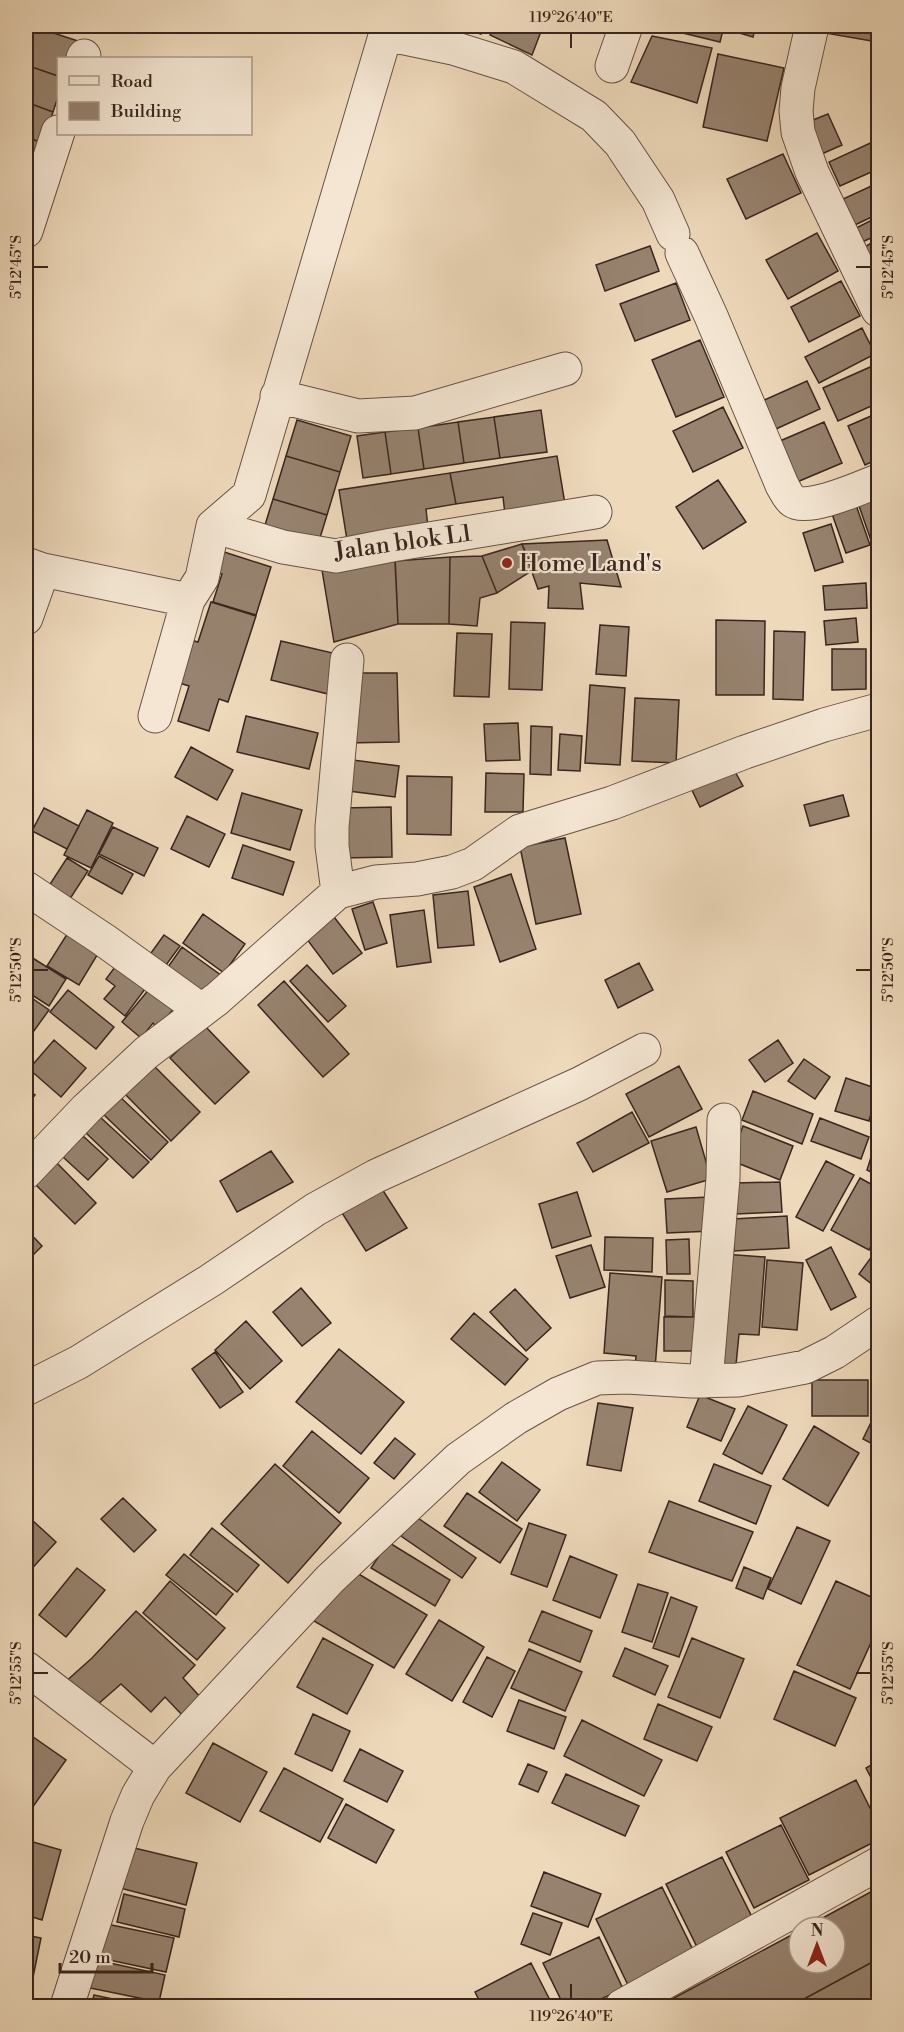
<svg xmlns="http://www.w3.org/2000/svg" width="904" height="2032" viewBox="0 0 904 2032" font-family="'Libre Bodoni',serif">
<rect width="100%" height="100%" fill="#eed9bb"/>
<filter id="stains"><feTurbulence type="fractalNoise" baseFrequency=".00333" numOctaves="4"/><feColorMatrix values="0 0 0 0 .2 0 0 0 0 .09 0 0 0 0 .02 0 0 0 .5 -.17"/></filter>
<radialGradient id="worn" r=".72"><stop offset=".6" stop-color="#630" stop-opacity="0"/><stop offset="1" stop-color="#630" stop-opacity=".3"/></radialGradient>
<!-- building -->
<path fill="#978370" stroke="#39251e" stroke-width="1.5" d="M26,26H32L78,41L72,58H58V76L26,65Z
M455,26H485L481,34Z
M496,26H535L542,29L532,55L490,35Z
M654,26H724L720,42Z
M727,26H756L753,37L726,29Z
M826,26H878V42L825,33Z
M652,36L712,48L697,103L631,82Z
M718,54L784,68L767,141L703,127Z
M26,65L58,76V97L53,112L26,102Z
M26,102L53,112L43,143L26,137Z
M828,114L842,145L817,156L803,124Z
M26,137L43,143L30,179L26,178Z
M877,140L878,169L840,186L829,162Z
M783,154L801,193L746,219L727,179Z
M878,183V214L855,225L843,199Z
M878,217V235L862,242L856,228Z
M817,233L838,271L788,299L766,260Z
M878,239V269L875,270L863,248Z
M650,246L659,271L605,291L596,265Z
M841,281L860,316L809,342L791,307Z
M676,283L690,320L635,341L620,304Z
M862,328L875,354L819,383L805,357Z
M700,340L724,397L676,417L652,360Z
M877,364L878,403L838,421L823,388Z
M807,381L820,409L776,429L762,401Z
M723,407L743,448L693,472L673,431Z
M541,410L547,452L500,458L494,417Z
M878,413V459L865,465L848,426Z
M494,417L500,458L464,463L458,422Z
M297,420L351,436L340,472L286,456Z
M458,422L464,463L424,469L418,428Z
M824,422L842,463L790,485L773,444Z
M418,428L424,469L391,474L385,432Z
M385,432L391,474L363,478L357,436Z
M286,456L340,472L327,515L273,499Z
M557,456L565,504L505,514L503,497L456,504L450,473Z
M450,473L456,504L426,509L428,527L347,540L339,490Z
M718,480L746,522L703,549L676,507Z
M878,496V547L874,549L858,503Z
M273,499L327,515L319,541L265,525Z
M856,505L870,545L846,553L832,514Z
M831,524L843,562L815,571L803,533Z
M607,540L621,587L580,583L583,609L548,608L549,586L538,589L522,544Z
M522,544L533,570L497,593L482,556Z
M221,551L271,567L256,615L213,602L222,574L215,572Z
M395,556L398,624L334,642L321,564Z
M482,556L497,593L480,598L477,626L449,624L450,557Z
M450,557L449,624H398L395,561Z
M866,583L867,608L825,610L823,586Z
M211,602L256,616L228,702L219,699L209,731L178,721L189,686L173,681L187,639L198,642Z
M856,618L858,642L826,645L824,621Z
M716,620L765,621L764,695H716Z
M511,622L545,623L542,690L509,689Z
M600,625L629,627L626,676L596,674Z
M774,631L805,632L803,700L773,699Z
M457,633L492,634L489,697L454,696Z
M281,641L337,654L328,694L271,680Z
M875,648H878V690L873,689Z
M832,649H866V689L832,690Z
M354,673H397L399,742L345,743Z
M590,685L625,688L620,765L585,763Z
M635,698L679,700L676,763L632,761Z
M246,716L318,733L309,769L237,752Z
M518,723L520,760L486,761L484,724Z
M531,726L552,727L551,775L530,774Z
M560,734L582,736L580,771L558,770Z
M191,747L233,770L217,800L175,777Z
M345,759L399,766L395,797L341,790Z
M733,768L743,786L700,807L691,788Z
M486,773L524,774L523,812H485Z
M407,776L452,777L451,835L407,834Z
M242,793L302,810L290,850L231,833Z
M843,795L849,816L810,826L804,805Z
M391,807L392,857L342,858L341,808Z
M44,808L79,826L67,849L32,831Z
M87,810L113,823L91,868L64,855Z
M187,816L225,834L209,867L171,849Z
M113,827L158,848L144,876L99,854Z
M565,838L581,914L536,924L520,847Z
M243,845L294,862L283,895L232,878Z
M99,856L133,874L122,894L88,875Z
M67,858L88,871L66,905L45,892Z
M511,874L536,949L500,962L474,887Z
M468,891L474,945L438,948L433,895Z
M373,902L387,943L365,950L352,909Z
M424,910L431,962L397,967L390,915Z
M203,914L245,944L224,973L183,943Z
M334,917L362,953L333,974L306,938Z
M71,928L102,947L79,985L47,966Z
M164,935L180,946L158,976L143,964Z
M182,947L229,981L196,1001L161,977Z
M31,957L66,979L49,1006L26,991V966Z
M118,963L148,985L125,1016L104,999L115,986L106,979Z
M639,963L653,990L618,1008L605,980Z
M307,965L346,1006L328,1022L290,981Z
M284,981L349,1054L323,1077L258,1005Z
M155,982L180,1001L158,1028L153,1023L141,1038L122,1022Z
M68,990L114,1027L96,1049L50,1012Z
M26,994L49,1010L31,1035L26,1031Z
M204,1025L249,1072L215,1104L170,1058Z
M54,1040L86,1068L61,1097L29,1069Z
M778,1040L793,1063L765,1082L749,1060Z
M804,1059L830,1077L815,1099L788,1081Z
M152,1064L200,1112L171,1141L123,1092Z
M679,1066L702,1109L649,1137L626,1094Z
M846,1078L878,1089L869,1121L835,1111Z
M26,1088L35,1095L26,1107Z
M753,1091L813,1114L802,1144L742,1120Z
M120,1097L168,1142L151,1160L103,1114Z
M632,1112L649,1143L593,1172L577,1143Z
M100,1117L149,1162L133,1178L86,1133Z
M820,1118L869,1137L861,1159L811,1141Z
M743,1126L793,1146L780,1180L730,1160Z
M696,1127L711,1179L667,1192L651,1141Z
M83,1136L108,1159L88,1180L63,1157Z
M876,1141L878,1142V1175L867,1170Z
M271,1151L293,1182L237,1212L220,1181Z
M55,1161L96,1203L75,1224L33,1182Z
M826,1161L854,1175L823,1231L796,1217Z
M860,1178L878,1188V1233L869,1250L831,1230Z
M780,1182L782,1212L736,1214L735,1183Z
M382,1189L407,1228L366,1251L337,1205Z
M577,1192L591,1236L552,1248L539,1204Z
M710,1197L712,1231L667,1233L665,1199Z
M787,1216L789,1248L734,1251L733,1219Z
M26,1229L42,1246L26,1262Z
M605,1237L653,1238L652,1272L604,1270Z
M689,1239L690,1274H667L666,1240Z
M591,1245L605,1287L570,1298L556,1256Z
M831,1247L856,1297L831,1310L806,1260Z
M878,1248V1289L859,1274Z
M723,1254L765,1257L759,1335L739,1334L736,1365L715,1364Z
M767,1260L803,1263L797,1330L762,1327Z
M610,1273L662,1277L655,1369L635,1367L636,1356L604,1353Z
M665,1280L693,1281V1317L665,1316Z
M301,1288L331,1323L302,1346L273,1312Z
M515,1289L551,1328L526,1351L490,1312Z
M474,1313L528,1359L505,1385L451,1339Z
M664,1317H701V1351H664Z
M246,1321L282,1361L250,1389L215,1350Z
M339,1349L404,1402L361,1454L296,1402Z
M215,1352L243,1392L220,1408L192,1369Z
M812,1380H868V1416H812Z
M700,1395L735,1409L721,1441L687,1427Z
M598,1403L633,1408L621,1471L587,1465Z
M748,1406L787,1425L762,1474L723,1454Z
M878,1408V1447L863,1439Z
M814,1426L859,1453L828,1506L783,1479Z
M312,1431L369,1478L339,1513L283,1466Z
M395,1438L415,1454L394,1479L374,1463Z
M502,1462L540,1490L517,1521L479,1492Z
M275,1464L341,1523L288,1583L221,1524Z
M714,1464L771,1486L756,1524L699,1501Z
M467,1493L522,1529L500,1563L444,1526Z
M123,1498L156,1530L134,1552L101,1519Z
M669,1501L753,1532L732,1581L649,1552Z
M415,1516L476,1558L462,1578L401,1536Z
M32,1520L56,1542L26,1575V1527Z
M529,1523L566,1535L547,1587L511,1574Z
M797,1527L830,1541L801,1604L768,1589Z
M212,1528L259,1565L237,1592L190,1555Z
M388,1542L450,1580L435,1606L371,1568Z
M184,1554L233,1594L216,1615L166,1575Z
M570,1556L617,1575L600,1618L553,1600Z
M347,1567L427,1615L394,1668L314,1621Z
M744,1567L771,1578L763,1599L736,1588Z
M77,1568L105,1590L66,1637L39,1615Z
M170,1581L225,1628L197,1660L143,1613Z
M836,1581L878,1600V1627L850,1689L797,1665Z
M638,1584L668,1593L652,1642L622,1632Z
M671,1597L697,1607L679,1657L653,1648Z
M136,1611L195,1665L183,1678L202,1699L183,1716L165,1697L151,1712L121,1684L89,1712L63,1684L92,1658Z
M542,1611L592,1631L580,1662L529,1641Z
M439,1620L484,1647L452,1701L406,1674Z
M323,1638L373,1665L347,1714L297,1687Z
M692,1638L744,1659L720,1718L668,1697Z
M625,1648L668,1666L655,1695L613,1676Z
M529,1649L582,1672L565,1711L511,1688Z
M487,1657L515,1671L492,1717L463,1702Z
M794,1671L856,1698L835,1746L774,1719Z
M519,1700L566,1717L554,1749L507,1731Z
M658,1704L712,1727L697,1761L644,1739Z
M313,1714L350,1731L332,1771L295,1754Z
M582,1720L662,1760L644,1796L564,1756Z
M26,1732L66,1760L27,1815L26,1814Z
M213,1743L267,1772L240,1822L186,1793Z
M360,1749L403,1771L387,1802L344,1781Z
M878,1761V1791L866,1768Z
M528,1764L547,1772L538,1792L519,1784Z
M284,1768L343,1799L320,1842L260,1811Z
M566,1774L639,1806L625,1836L552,1803Z
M856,1780L878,1824V1840L809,1875L780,1818Z
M346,1804L394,1830L376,1863L328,1838Z
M781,1825L809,1880L754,1908L726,1852Z
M26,1840L61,1850L42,1920L26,1915Z
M126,1846L197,1863L186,1905L116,1887Z
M722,1857L753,1919L697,1947L666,1884Z
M544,1872L601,1894L588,1927L531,1906Z
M662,1887L694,1952L628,1985L596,1919Z
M878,1888V1959L791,2006H659L799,1931V1963H835V1927H806Z
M124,1894L185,1909L179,1937L117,1922Z
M533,1913L562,1923L550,1955L521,1944Z
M102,1923L174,1938L166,1972L95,1957Z
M26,1935L41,1938L31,1987L26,1986Z
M599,1937L623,1989L586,2006H564L543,1963Z
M878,1959V2006H791Z
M96,1960L165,1975L159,2002L90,1988Z
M531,1963L553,2006H482L475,1992Z
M94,1995L137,2004V2006H91Z
M232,1999L247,2006H228Z
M470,1999L474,2006H454Z"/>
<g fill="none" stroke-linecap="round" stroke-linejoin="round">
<defs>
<path id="minor" d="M812,26L798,88L796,111L798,132L812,172L878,310
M386,34L453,48L514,67L594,116L620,143L658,200L673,234
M83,58L84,56
M612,66L626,26
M26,231L58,132
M682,253L711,316L782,485C785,490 788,498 793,501C807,512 862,487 878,481
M277,396L358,416L415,413L565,369
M213,526L283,547L336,556L392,545L595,512
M26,564L43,570L188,600L202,578L213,526L249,495L388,26
M26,618L43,570
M155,716L188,600
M26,888L104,940L201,1010
M338,892L332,846V827L347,660
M26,1172L86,1109L146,1053L217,999L338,892L376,882L417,879L452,872L473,864L520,831L612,803L745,752L824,725L878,710
M706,1381L723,1178L724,1120
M26,1389L79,1362L211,1280L316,1209L376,1176L579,1084L644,1050
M26,1668L155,1767
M67,2006L127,1821L138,1795L155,1767L330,1579L458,1459L516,1418L558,1394L597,1378L627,1377L692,1381L738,1380L805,1367L835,1352L878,1323
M622,2006L878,1864"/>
</defs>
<!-- minor casing -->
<use href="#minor" stroke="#665245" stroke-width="35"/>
<!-- minor -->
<use href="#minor" stroke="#f4e6d3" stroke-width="33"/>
</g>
<!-- ticks -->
<path fill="none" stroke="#39251e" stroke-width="2" d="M571,33V48M33,267H48M856,267H871M33,970H48M856,970H871M33,1673H48M856,1673H871M571,1984V1999"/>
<!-- markers -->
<circle fill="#8f2418" stroke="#f4e6d3" stroke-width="2" cx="507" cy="563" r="6"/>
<g text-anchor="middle" stroke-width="4.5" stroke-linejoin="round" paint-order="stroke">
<!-- street labels -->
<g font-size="24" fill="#39251e" stroke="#f4e6d3">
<text transform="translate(403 542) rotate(-8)" y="8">Jalan blok L1</text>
</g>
<!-- poi labels -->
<g font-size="24" fill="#39251e" stroke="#f4e6d3" text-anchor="start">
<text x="519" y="571">Home Land's</text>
</g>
</g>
<!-- margin -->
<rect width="904" height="2032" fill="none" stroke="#eed9bb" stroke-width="66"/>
<!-- legend -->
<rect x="57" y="57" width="195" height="78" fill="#f4e6d3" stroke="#a9998b" stroke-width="1.5"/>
<rect x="69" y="76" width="30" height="9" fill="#f4e6d3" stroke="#a9998b" stroke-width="1.5"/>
<text x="111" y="87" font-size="18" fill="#39251e">Road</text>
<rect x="69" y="102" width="30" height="18" fill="#978370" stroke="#a9998b" stroke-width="1.5"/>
<text x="111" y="117" font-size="18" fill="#39251e">Building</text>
<!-- north arrow -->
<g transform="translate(817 1945)"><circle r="28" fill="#f4e6d3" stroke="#a9998b" stroke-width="1.5"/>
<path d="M0-4.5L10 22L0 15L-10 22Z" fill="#8f2418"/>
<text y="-9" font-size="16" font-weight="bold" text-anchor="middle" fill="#39251e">N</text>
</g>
<!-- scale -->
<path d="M60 1963v9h92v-9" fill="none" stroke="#39251e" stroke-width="3"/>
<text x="69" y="1963" font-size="18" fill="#39251e" stroke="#f4e6d3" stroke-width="4.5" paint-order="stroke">20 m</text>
<rect x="33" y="33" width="838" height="1966" fill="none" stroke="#39251e" stroke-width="2"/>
<g font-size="15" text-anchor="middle" fill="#39251e">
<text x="571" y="22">119°26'40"E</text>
<text transform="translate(16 267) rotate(-90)" y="5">5°12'45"S</text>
<text transform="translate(888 267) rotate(-90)" y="5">5°12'45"S</text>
<text transform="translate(16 970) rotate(-90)" y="5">5°12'50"S</text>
<text transform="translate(888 970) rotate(-90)" y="5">5°12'50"S</text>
<text transform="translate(16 1673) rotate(-90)" y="5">5°12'55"S</text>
<text transform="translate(888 1673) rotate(-90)" y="5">5°12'55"S</text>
<text x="571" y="2021">119°26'40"E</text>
</g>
<rect width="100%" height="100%" filter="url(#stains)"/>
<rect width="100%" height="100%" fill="url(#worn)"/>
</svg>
